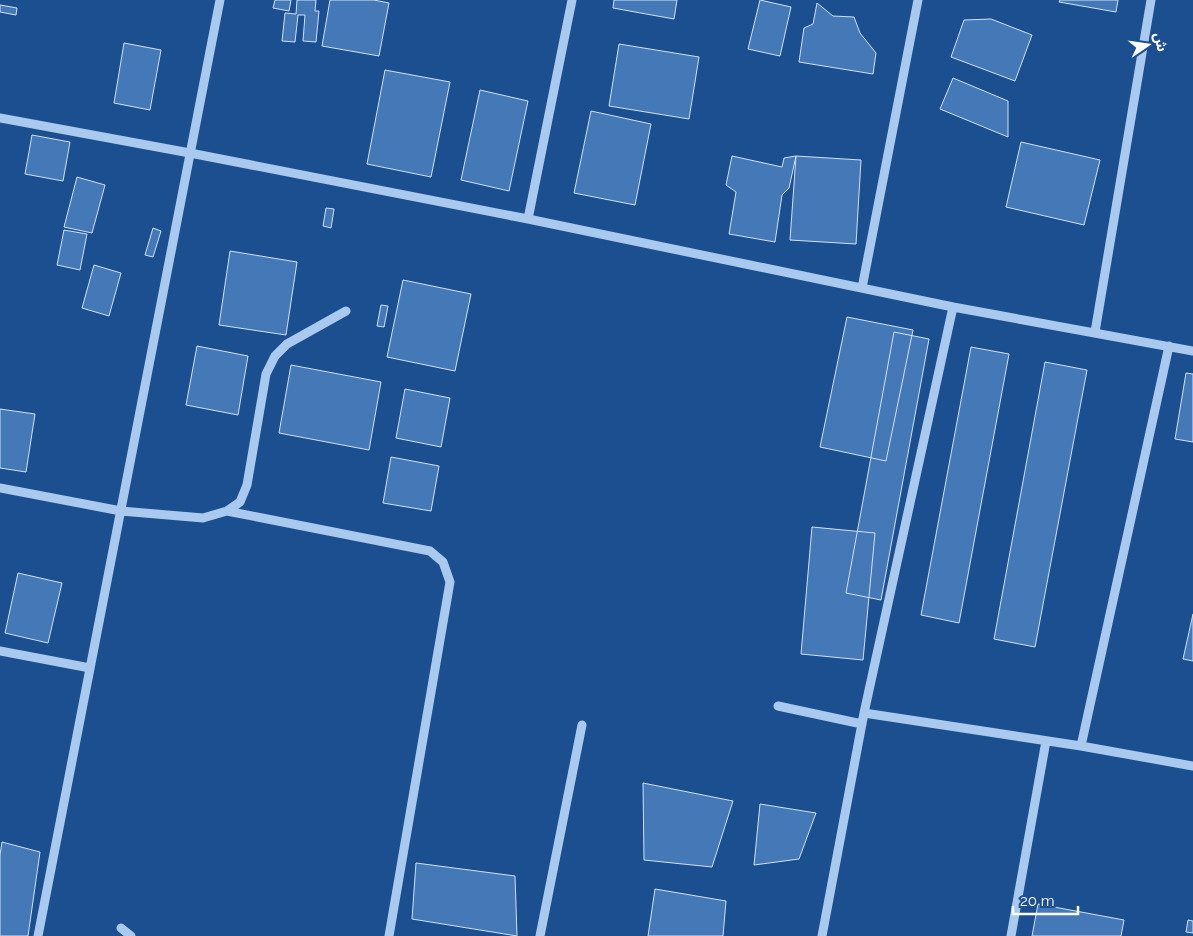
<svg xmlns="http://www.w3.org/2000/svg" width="1193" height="936" viewBox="0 0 1193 936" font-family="Raleway,'Noto Sans Arabic',sans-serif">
<rect width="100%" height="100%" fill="#1b4f8f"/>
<!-- building -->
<path fill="#4478b7" stroke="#cfe3fa" d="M275,0H291L289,11L273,8Z
M297,0H316L315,11H319L316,42L303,41L305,15H298L295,42L282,41L285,13L296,14Z
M330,0H374L389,3L379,56L322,46Z
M614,0H677L674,19L613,8Z
M760,0L791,7L780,56L748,49Z
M1060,0H1118L1116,12L1059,2Z
M817,3L833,16L854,17L860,33L876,53L873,74L799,62L804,28L813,24Z
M0,5L17,8L16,15L0,12Z
M991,19L1032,35L1015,81L951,57L964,20Z
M124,43L161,50L150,110L114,103Z
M619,44L699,57L689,119L609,106Z
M385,70L450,82L431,177L367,164Z
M953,78L1008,101V137L940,109Z
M480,90L528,101L509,191L461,180Z
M591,111L651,124L635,205L574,193Z
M32,135L70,142L63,181L25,174Z
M1021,142L1100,160L1084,225L1006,207Z
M732,156L782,167L784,158L796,156L789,188L782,195L775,242L729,234L736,192L726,185Z
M796,156L861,160L856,244L790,240Z
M77,177L105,185L92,233L64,227Z
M326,208L334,209L331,228L323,226Z
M153,228L161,231L153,257L145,255Z
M64,230L87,234L80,270L57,265Z
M230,251L297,262L286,335L219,325Z
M94,265L121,273L109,316L82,308Z
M403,280L471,294L455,371L387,357Z
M381,305L388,306L384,327L377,326Z
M847,317L913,330L886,461L820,447Z
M894,332L929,339L881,600L846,593Z
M197,346L248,356L238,415L186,405Z
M971,347L1009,354L959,623L921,615Z
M1045,362L1087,370L1035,647L994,639Z
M291,365L381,382L369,450L279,433Z
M1186,373L1193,374V442L1175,439Z
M405,389L450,398L441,447L396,438Z
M0,409L35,414L26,472L0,468Z
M391,457L439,466L431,511L383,503Z
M812,527L875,533L863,660L801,654Z
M18,573L62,583L48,643L5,633Z
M1193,614V661L1183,659Z
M643,783L733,801L712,867L644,860Z
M760,804L816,813L799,859L754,865Z
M2,842L40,852L28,936H0V855Z
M416,863L515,876L517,936L412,919Z
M655,889L726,901L723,936H648Z
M1038,904L1124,920L1121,936H1032Z
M1188,920L1193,921V933L1186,932Z"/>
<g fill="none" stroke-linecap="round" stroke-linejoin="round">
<!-- minor -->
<path stroke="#a9c9ee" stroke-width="9" d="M0,118L190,153L528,219L953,307L1193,351
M528,219L572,0
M862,288L918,0
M1095,332L1151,0
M1169,346L1081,746L1193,766
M0,488L121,511L203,518L227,511L240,502L247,485L266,374L275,356L287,344L346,311
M227,511L430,551L443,562L450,582L389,936
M0,651L90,668
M778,706L862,724
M864,713L1081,746
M121,928L131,936
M38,936L220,0
M540,936L582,725
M822,936L864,713L953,307
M1011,936L1046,741"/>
</g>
<!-- north arrow -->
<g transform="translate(1148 45) rotate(77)" stroke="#1b4f8f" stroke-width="4" paint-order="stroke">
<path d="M0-4L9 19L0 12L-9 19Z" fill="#ffffff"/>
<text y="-8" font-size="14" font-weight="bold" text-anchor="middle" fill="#ffffff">ش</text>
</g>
<!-- scale -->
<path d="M1013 906v8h65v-8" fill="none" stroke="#ffffff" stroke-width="2.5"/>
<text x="1020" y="906" font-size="15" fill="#ffffff" stroke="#1b4f8f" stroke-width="4" paint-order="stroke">20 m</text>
</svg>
